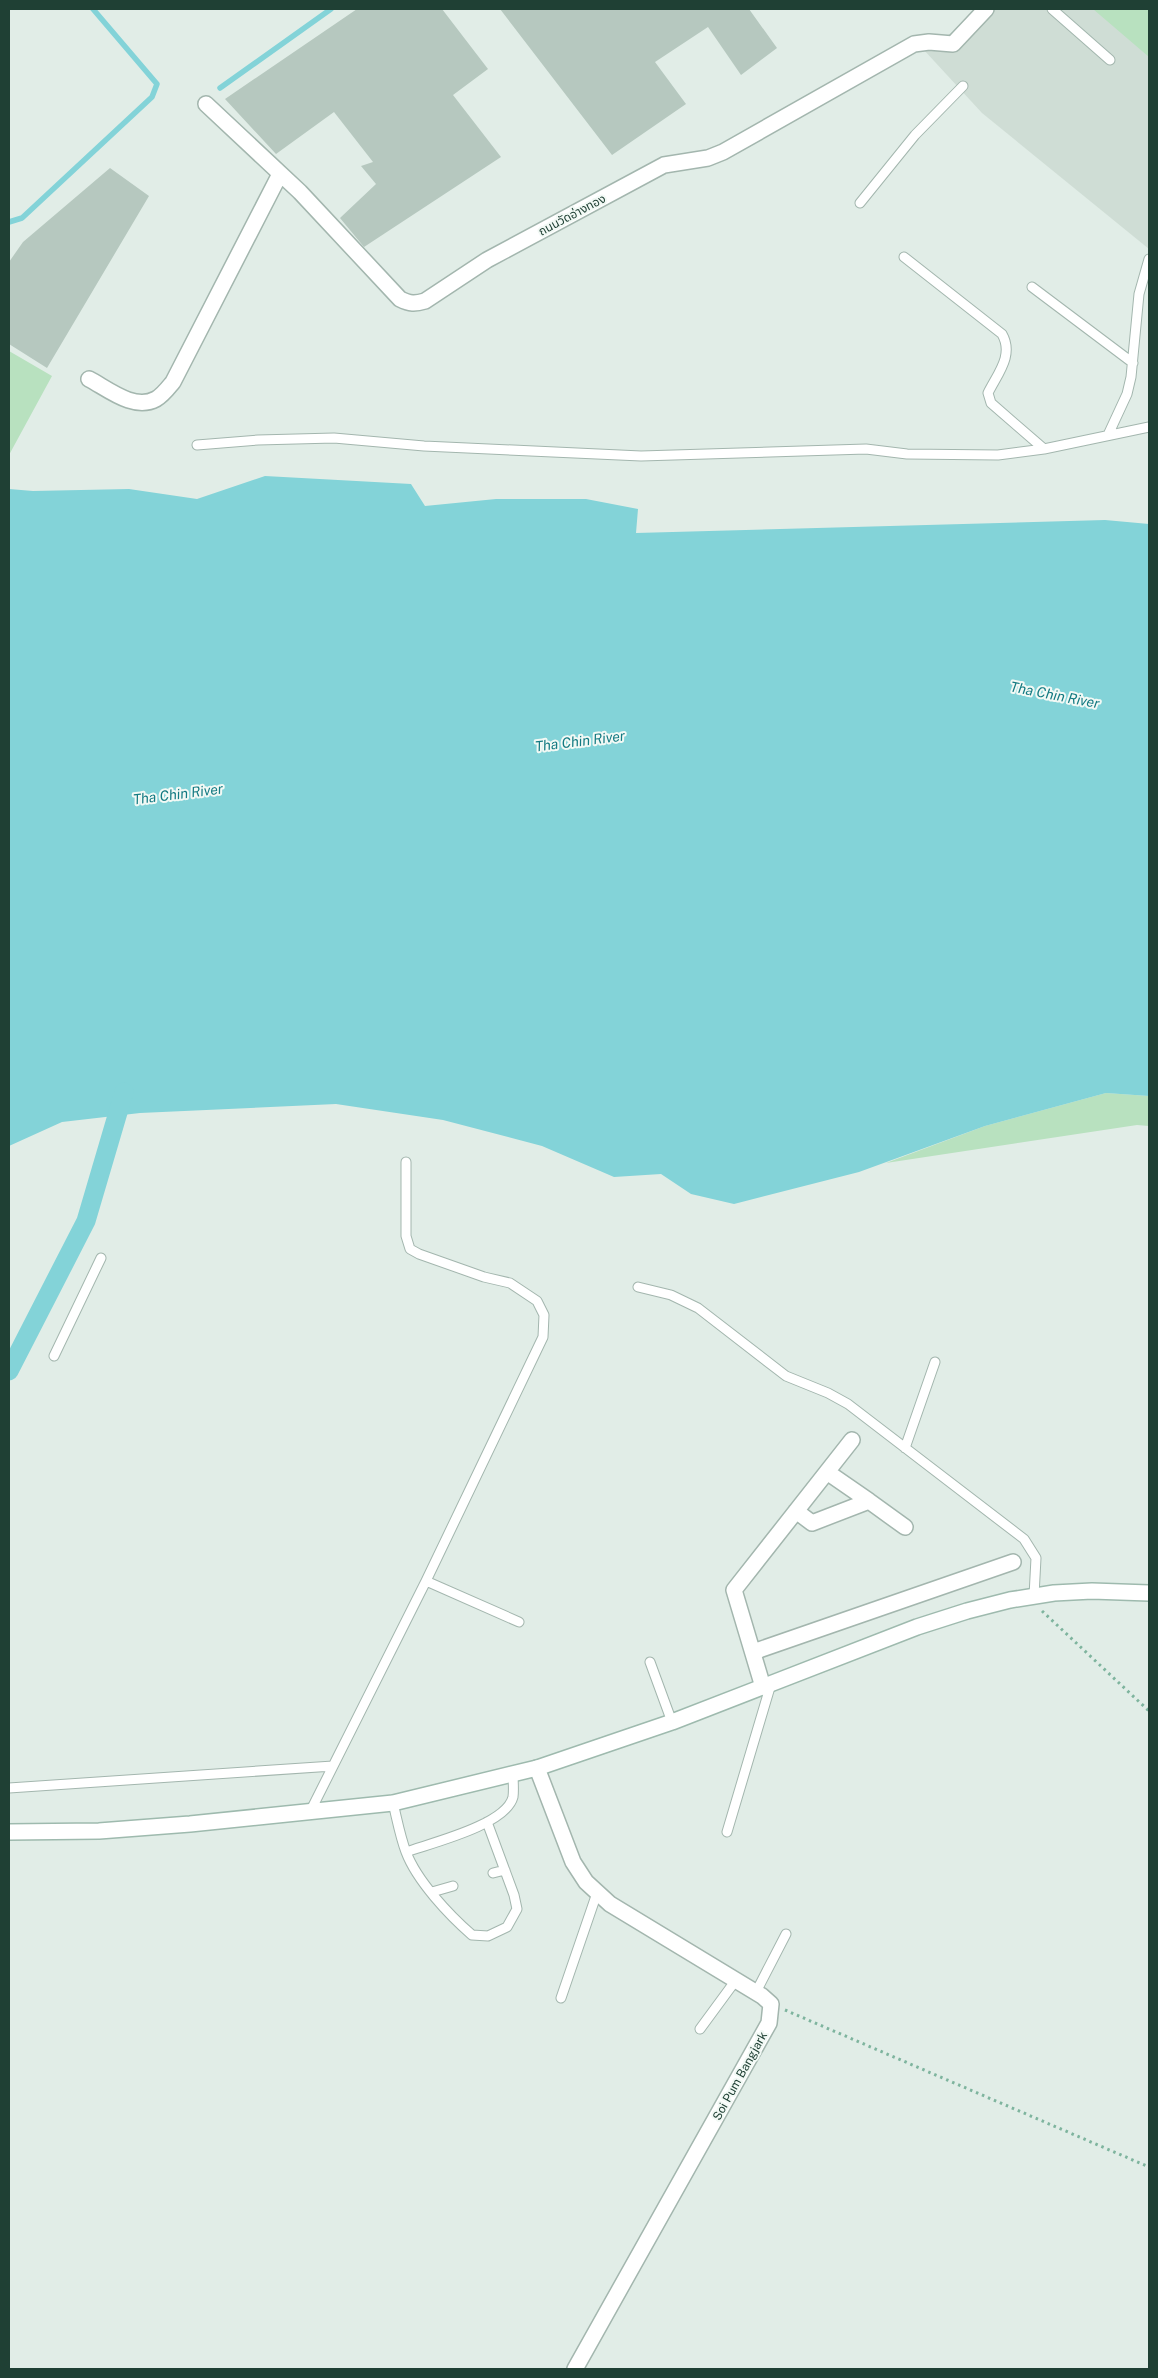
<svg xmlns="http://www.w3.org/2000/svg" width="1158" height="2378" viewBox="0 0 1158 2378" font-family="'Public Sans','Noto Sans Thai',sans-serif">
<rect width="100%" height="100%" fill="#e1ede7"/>
<!-- built -->
<path fill="#cfddd5" d="M994,9H1149V249L982,113L923,49Z"/>
<!-- green -->
<path fill="#b8e1bf" d="M1093,9H1149V57Z
M9,351L52,376L9,455Z
M1106,1093L1149,1096V1126L1137,1125L886,1163L985,1126Z"/>
<!-- water -->
<path fill="#83d3d8" d="M265,476L411,484L425,506L496,499H586L638,509L636,533L1105,520L1149,524V1096L1106,1093L985,1126L859,1172L734,1204L691,1194L661,1174L614,1177L542,1146L443,1120L336,1104L140,1113L62,1122L9,1146V489L33,491L129,489L197,499Z"/>
<g fill="none" stroke-linecap="round" stroke-linejoin="round">
<!-- stream -->
<path stroke="#83d3d8" stroke-width="5.5" d="M220,88L331,9
M9,222L22,218L152,97L157,84L93,9"/>
<!-- canal -->
<path stroke="#83d3d8" stroke-width="19" d="M9,1371L86,1221L124,1092"/>
</g>
<!-- building -->
<path fill="#b6c8bf" d="M357,9H442L488,69L453,95L501,157L364,247L340,218L376,184L361,166L373,162L334,112L276,154L225,99Z
M500,9H749L777,48L741,75L708,27L655,62L686,104L612,155Z
M110,168L149,196L47,368L9,344V262L23,242Z"/>
<g fill="none" stroke-linecap="round" stroke-linejoin="round">
<defs>
<path id="lane" d="M1052,9L1110,60
M860,203L915,135L963,86
M904,257L1002,334C1014,355 998,373 988,393L991,403L1044,449
M1032,287L1133,363
M1108,435L1127,394L1131,377L1139,294L1149,259
M197,445L258,440L334,438L424,446L641,456L866,449L907,454L998,455L1044,449L1149,427
M638,1287L671,1295L698,1308L786,1376L828,1393L848,1404L1024,1539L1036,1558L1034,1596
M54,1356L101,1258
M905,1448L935,1362
M426,1581L519,1622
M650,1662L672,1722
M9,1788L333,1766
M393,1803C397,1819 400,1836 406,1852C417,1881 449,1915 472,1935L488,1936L507,1927L517,1909L514,1895L487,1822
M310,1812L426,1581L543,1337L544,1315L537,1301L510,1283L484,1277L419,1254L410,1249L406,1236V1162
M727,1832L771,1684
M406,1852C431,1843 506,1825 513,1797C514,1790 513,1781 513,1774
M493,1873L505,1870
M432,1892L453,1886
M756,1992L786,1934
M561,1998L597,1893
M700,2029L736,1980"/>
<path id="street" d="M206,104L300,192L400,299C410,304 415,304 425,301L487,260L664,165L708,158L723,152L914,44L929,42L953,44L986,9
M89,379C108,389 134,411 156,399C163,395 168,388 173,382L280,174
M827,1472L869,1501
M796,1511L812,1523L869,1501L905,1527
M753,1652L1013,1562
M763,1687L734,1590L852,1440
M537,1768L573,1862L586,1882L610,1904L762,1996L771,2004L769,2023L575,2369"/>
<path id="secondary" d="M9,1832L99,1831L190,1824L393,1803L537,1768L672,1722L917,1627L967,1611L1010,1600L1054,1593L1092,1591L1149,1593"/>
</defs>
<!-- lane casing -->
<use href="#lane" stroke="#a3b6ae" stroke-width="11"/>
<!-- street casing -->
<use href="#street" stroke="#a3b6ae" stroke-width="18"/>
<!-- secondary casing -->
<use href="#secondary" stroke="#9ebaae" stroke-width="18"/>
<!-- path -->
<path stroke="#7eb49e" stroke-width="3" stroke-dasharray="2.5 4" stroke-linecap="butt" d="M1042,1611L1149,1711
M785,2010L1149,2167"/>
<!-- lane -->
<use href="#lane" stroke="#fff" stroke-width="9"/>
<!-- street -->
<use href="#street" stroke="#fff" stroke-width="15"/>
<!-- secondary -->
<use href="#secondary" stroke="#fff" stroke-width="15"/>
</g>
<g text-anchor="middle" stroke-width="4" stroke-linejoin="round" paint-order="stroke">
<!-- street labels -->
<g font-size="12" fill="#1f4034" stroke="#f2f9f5">
<text transform="translate(572 215) rotate(-28)" y="4">ถนนวัดอ่างทอง</text>
<text transform="translate(740 2076) rotate(-61)" y="4">Soi Pum Bangjark</text>
</g>
<!-- water labels -->
<g font-size="14" font-style="italic" fill="#137a82" stroke="#f2f9f5">
<text transform="translate(1055 695) rotate(11)" y="5">Tha Chin River</text>
<text transform="translate(580 741) rotate(-7)" y="5">Tha Chin River</text>
<text transform="translate(178 794) rotate(-7)" y="5">Tha Chin River</text>
</g>
</g>
<!-- border -->
<rect width="1158" height="2378" fill="none" stroke="#1f4034" stroke-width="20"/>
</svg>
